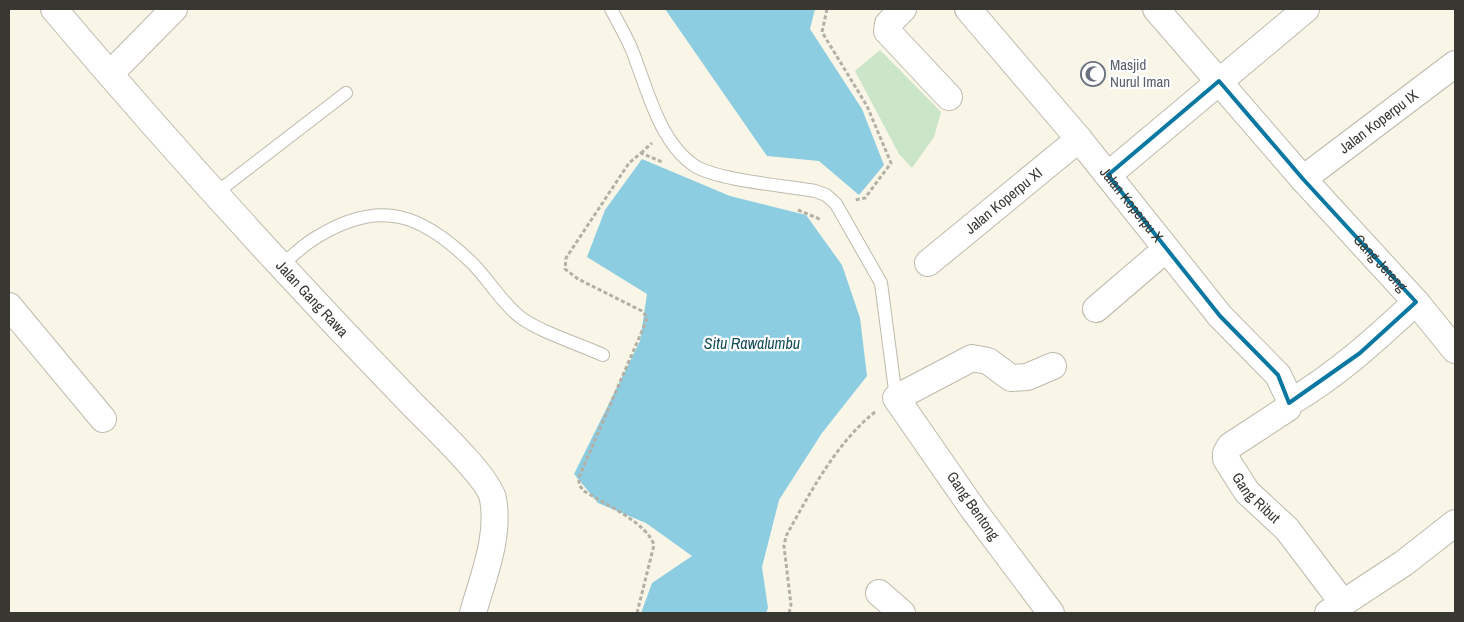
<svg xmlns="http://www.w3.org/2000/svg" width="1464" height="622" viewBox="0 0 1464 622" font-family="'Archivo Narrow',sans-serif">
<rect width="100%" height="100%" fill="#f9f5e7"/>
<!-- green -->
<path fill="#cae5c7" d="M880,50L941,112L934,137L912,168L899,154L855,71Z"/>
<!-- water -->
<path fill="#8ccde2" d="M665,9H815L810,29L862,109L884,165L859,195L819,161L767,156Z
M642,159L730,196L806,215L842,265L860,318L867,376L822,433L779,500L762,567L768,608L766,613H641L652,583L692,556L646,523L598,503L574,474L640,341L647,294L587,257L605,210Z"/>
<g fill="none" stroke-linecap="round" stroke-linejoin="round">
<defs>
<path id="lane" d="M611,9C618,22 626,36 632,50C647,88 659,142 695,166C717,180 787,186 815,191L826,195L836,204L881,283L896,398
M216,193L346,93
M281,265C293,256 304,244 317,237C380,198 422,214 472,263C489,280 501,302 520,317C540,332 579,344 603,355"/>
<g id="street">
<path id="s1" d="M54,9C169,145 289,277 413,405C430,422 490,479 493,499C500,537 483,577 473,613"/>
<path d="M903,9L888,24L887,31L949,97"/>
<path id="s2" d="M968,9L1079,139L1220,316L1278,375L1288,396L1289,403"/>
<path id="s3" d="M1156,9L1303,179L1416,302L1455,350"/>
<path d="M110,74L174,9"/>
<path d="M1108,175L1306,9"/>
<path id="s4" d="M1303,179L1455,64"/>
<path id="s5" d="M928,263L1079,139"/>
<path d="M9,306L103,419"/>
<path d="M1096,309L1166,249"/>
<path id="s6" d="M1289,403L1288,408L1230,446L1226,453V459L1247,492L1287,529L1343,603"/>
<path d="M1289,403C1337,375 1376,339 1416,302"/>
<path d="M879,593L902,613"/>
<path d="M1051,613L973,509L896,398L972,358L988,361L1011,378L1027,377L1053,366"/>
<path d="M1328,613L1404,563L1455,523"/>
</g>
</defs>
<!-- lane casing -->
<use href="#lane" stroke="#bebaad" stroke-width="14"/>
<!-- street casing -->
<use href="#street" stroke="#bebaad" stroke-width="28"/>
<!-- path -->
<path stroke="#b3b0a5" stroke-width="3" stroke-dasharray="4 2.5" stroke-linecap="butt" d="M827,9L822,32L867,106L891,163L865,198L854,200
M641,153L652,143
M798,210L822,220
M637,613L654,545C647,523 605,504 584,491L579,485V477L645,324L647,317L642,311L578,279L565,269L566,258L629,163L641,153L662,162
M789,613L791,605L784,546L786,536C810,493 836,443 875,412"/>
<!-- lane -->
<use href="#lane" stroke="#fff" stroke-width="12"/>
<!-- street -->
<use href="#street" stroke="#fff" stroke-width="26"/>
</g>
<!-- marked area -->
<path fill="none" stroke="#0878a2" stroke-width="4" stroke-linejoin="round" d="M1219,81L1303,179L1416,302L1360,353L1289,403L1278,375L1220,316L1108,175Z"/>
<!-- icons -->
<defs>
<symbol id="mosque-ring" viewBox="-11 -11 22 22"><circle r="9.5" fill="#fff" stroke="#6b7280" stroke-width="1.5"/><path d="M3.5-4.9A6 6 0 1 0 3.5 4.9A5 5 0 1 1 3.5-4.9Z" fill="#6b7280"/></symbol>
</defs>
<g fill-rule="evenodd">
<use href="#mosque-ring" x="1079" y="60" width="28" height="28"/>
</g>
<g text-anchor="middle" stroke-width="4.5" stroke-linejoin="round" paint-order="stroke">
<!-- worship labels -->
<g font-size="15" fill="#5b616d" stroke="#fff" text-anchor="start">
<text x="1110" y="70">Masjid<tspan x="1110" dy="17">Nurul Iman</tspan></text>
</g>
<!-- street labels -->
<g font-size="15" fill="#393731" stroke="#fff">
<text dy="5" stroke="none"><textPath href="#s4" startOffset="95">Jalan Koperpu IX</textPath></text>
<text dy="5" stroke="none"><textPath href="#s5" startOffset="98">Jalan Koperpu XI</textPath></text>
<text dy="5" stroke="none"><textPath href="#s2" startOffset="255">Jalan Koperpu X</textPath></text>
<text dy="5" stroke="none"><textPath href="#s3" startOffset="339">Gang Jereng</textPath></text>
<text dy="5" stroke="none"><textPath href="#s1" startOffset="388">Jalan Gang Rawa</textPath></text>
<text dy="5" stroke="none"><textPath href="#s6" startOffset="138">Gang Ribut</textPath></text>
<text transform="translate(973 506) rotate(55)" y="5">Gang Bentong</text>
</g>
<!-- water labels -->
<g font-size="16" font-style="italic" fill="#144c5b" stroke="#fff">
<text x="752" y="349">Situ Rawalumbu</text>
</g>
</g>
<!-- border -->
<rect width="1464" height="622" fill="none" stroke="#393731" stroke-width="20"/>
</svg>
